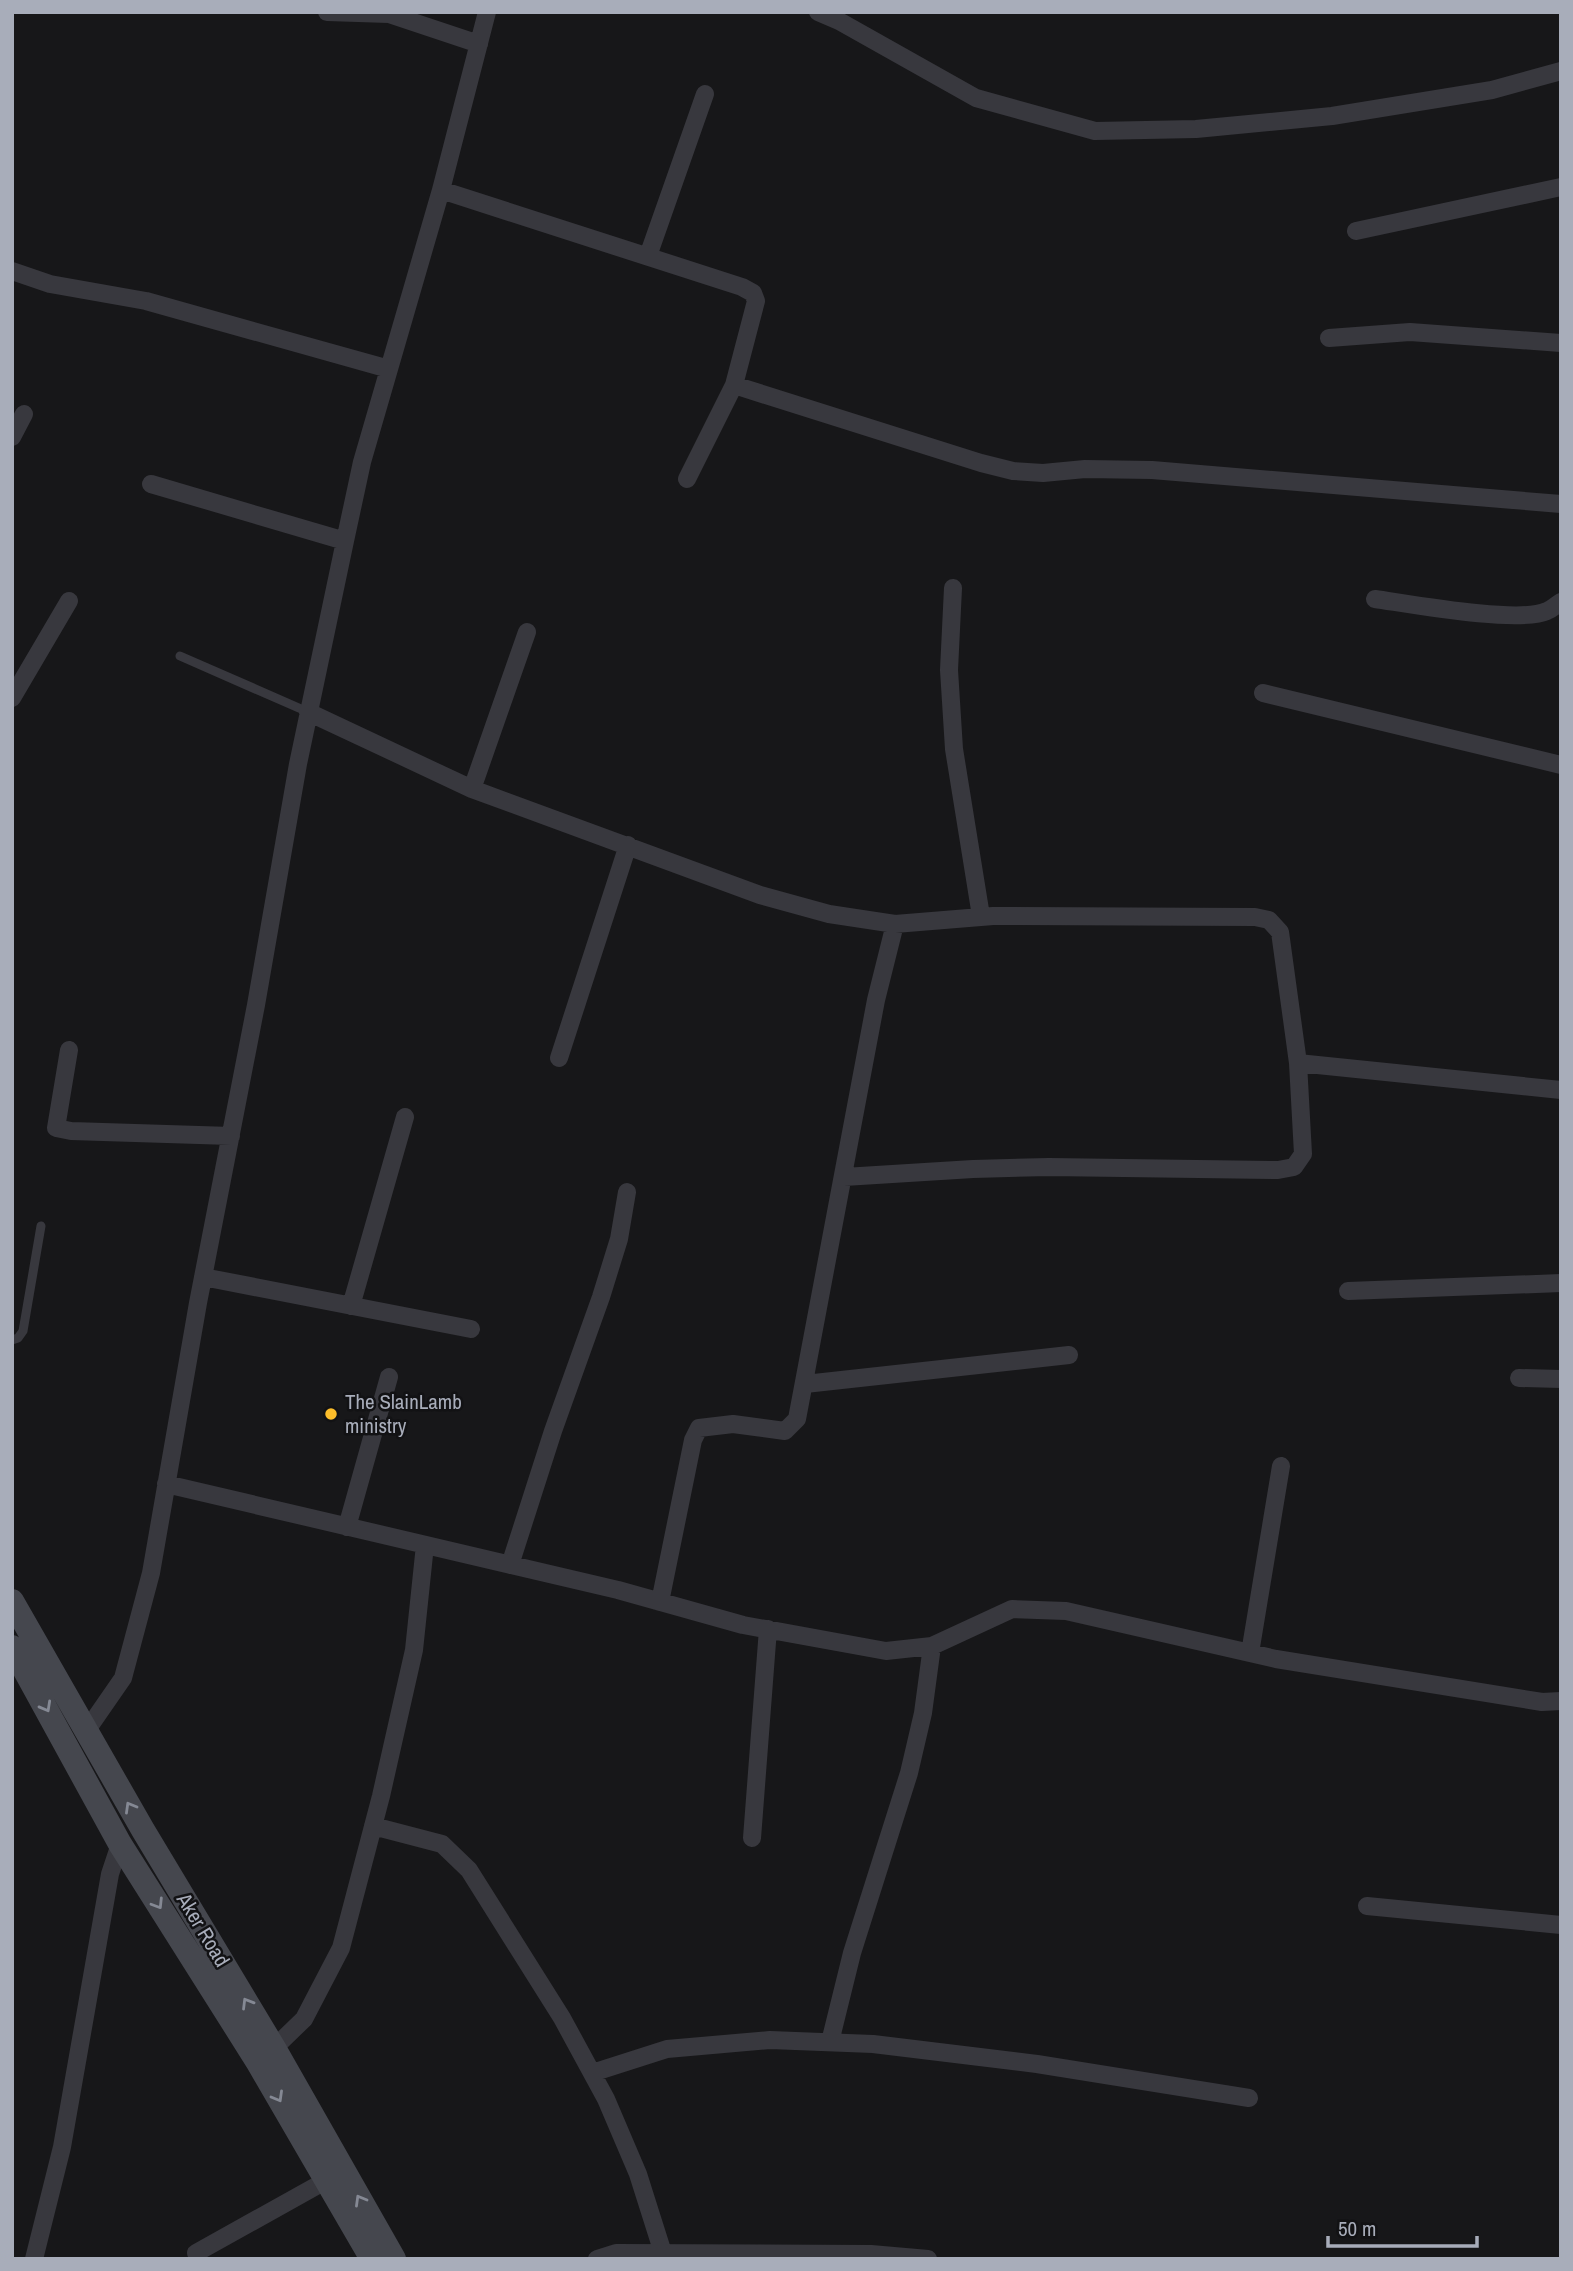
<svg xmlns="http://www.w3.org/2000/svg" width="1573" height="2271" viewBox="0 0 1573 2271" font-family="'Archivo Narrow',sans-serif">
<rect width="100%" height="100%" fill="#171719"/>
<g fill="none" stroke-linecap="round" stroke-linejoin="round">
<!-- lane -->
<path stroke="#38383e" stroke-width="9" d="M180,656L308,712
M12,1340L18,1338L23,1331L41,1226"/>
<!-- street -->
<path stroke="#38383e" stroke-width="18" d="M327,12L389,14L479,44
M818,12L839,21L976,98L1095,131L1196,129L1332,116L1492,90L1561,71
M441,190L742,287L753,293L756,301L734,385L687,479
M1356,231L1561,187
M648,256L705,94
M12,271L50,284L146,301L389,369
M1329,338L1410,332L1561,343
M734,385L981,463L1013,471L1043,473L1085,469L1152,470L1561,504
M12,437L24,414
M151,484L345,541
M953,588L949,670L954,749L981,916
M1375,599C1410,604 1519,624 1547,611C1552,609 1556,605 1561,602
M1263,693L1561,765
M12,698L69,601
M308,712L472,789L760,895L829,914L895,924L993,916L1255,917L1269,920L1280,932L1298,1063L1561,1090
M472,789L527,632
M69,1050L56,1128L71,1131L231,1136
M559,1058L628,845
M844,1177L973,1169L1049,1167L1278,1170L1294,1167L1303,1154L1298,1063
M203,1277L471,1329
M1348,1291L1561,1283
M351,1306L405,1117
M1519,1378L1561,1379
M805,1384L1069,1355
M166,1484L618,1590L743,1625L886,1651L932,1646L1012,1609L1066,1611L1276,1659L1542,1702L1561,1701
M347,1527L389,1377
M510,1565L553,1431L601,1297L619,1239L627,1192
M660,1602L693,1440L699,1428L733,1424L785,1431L797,1419L876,1000L895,924
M1250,1653L1281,1466
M87,1730L123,1678L151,1573L198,1303L256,1005L298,764L345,541L362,462L441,190L487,12
M373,1826L442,1844L469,1870L562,2018L606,2099L638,2174L663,2253
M752,1838L768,1629
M1367,1906L1561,1925
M830,2042L852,1953L909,1773L923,1713L932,1646
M274,2048L304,2019L341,1948L381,1796L414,1650L425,1545
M592,2073L667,2049L770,2040L873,2044L1037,2064L1249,2098
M196,2253L327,2180
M34,2259L62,2147L110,1874L120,1844
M597,2259L616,2253L871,2254L928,2259"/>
<!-- secondary -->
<path stroke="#45474e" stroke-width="24" d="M12,1601L143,1830L274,2048L394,2259
M12,1647L120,1844L257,2061L372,2259"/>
</g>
<!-- one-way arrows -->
<defs><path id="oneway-chevron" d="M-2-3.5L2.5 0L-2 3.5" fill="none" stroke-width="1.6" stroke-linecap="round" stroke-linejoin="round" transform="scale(1.75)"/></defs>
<g stroke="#858994">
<use href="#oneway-chevron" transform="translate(46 1707) rotate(61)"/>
<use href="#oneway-chevron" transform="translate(130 1807) rotate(-120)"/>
<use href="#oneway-chevron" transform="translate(158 1904) rotate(58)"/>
<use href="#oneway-chevron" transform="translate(247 2003) rotate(-121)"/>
<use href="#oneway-chevron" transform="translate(278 2097) rotate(60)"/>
<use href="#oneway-chevron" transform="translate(360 2200) rotate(-120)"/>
</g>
<!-- markers -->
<circle fill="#fdbe2b" stroke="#121214" stroke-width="2.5" cx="331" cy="1414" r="7"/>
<g text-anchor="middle" stroke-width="5" stroke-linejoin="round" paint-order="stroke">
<!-- poi labels -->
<g font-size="21" fill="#a8adba" stroke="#121214" text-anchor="start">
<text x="345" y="1409">The SlainLamb<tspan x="345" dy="24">ministry</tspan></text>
</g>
<!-- street labels -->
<g font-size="21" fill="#a8adba" stroke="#121214">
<text transform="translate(203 1930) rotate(59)" y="7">Aker Road</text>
</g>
</g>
<!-- border -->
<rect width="1573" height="2271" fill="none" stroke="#a8adba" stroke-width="28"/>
<!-- scale -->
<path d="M1328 2236v10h149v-10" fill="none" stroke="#a8adba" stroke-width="3.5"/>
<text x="1338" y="2236" font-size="21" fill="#a8adba" stroke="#121214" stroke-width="5" paint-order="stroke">50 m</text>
</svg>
